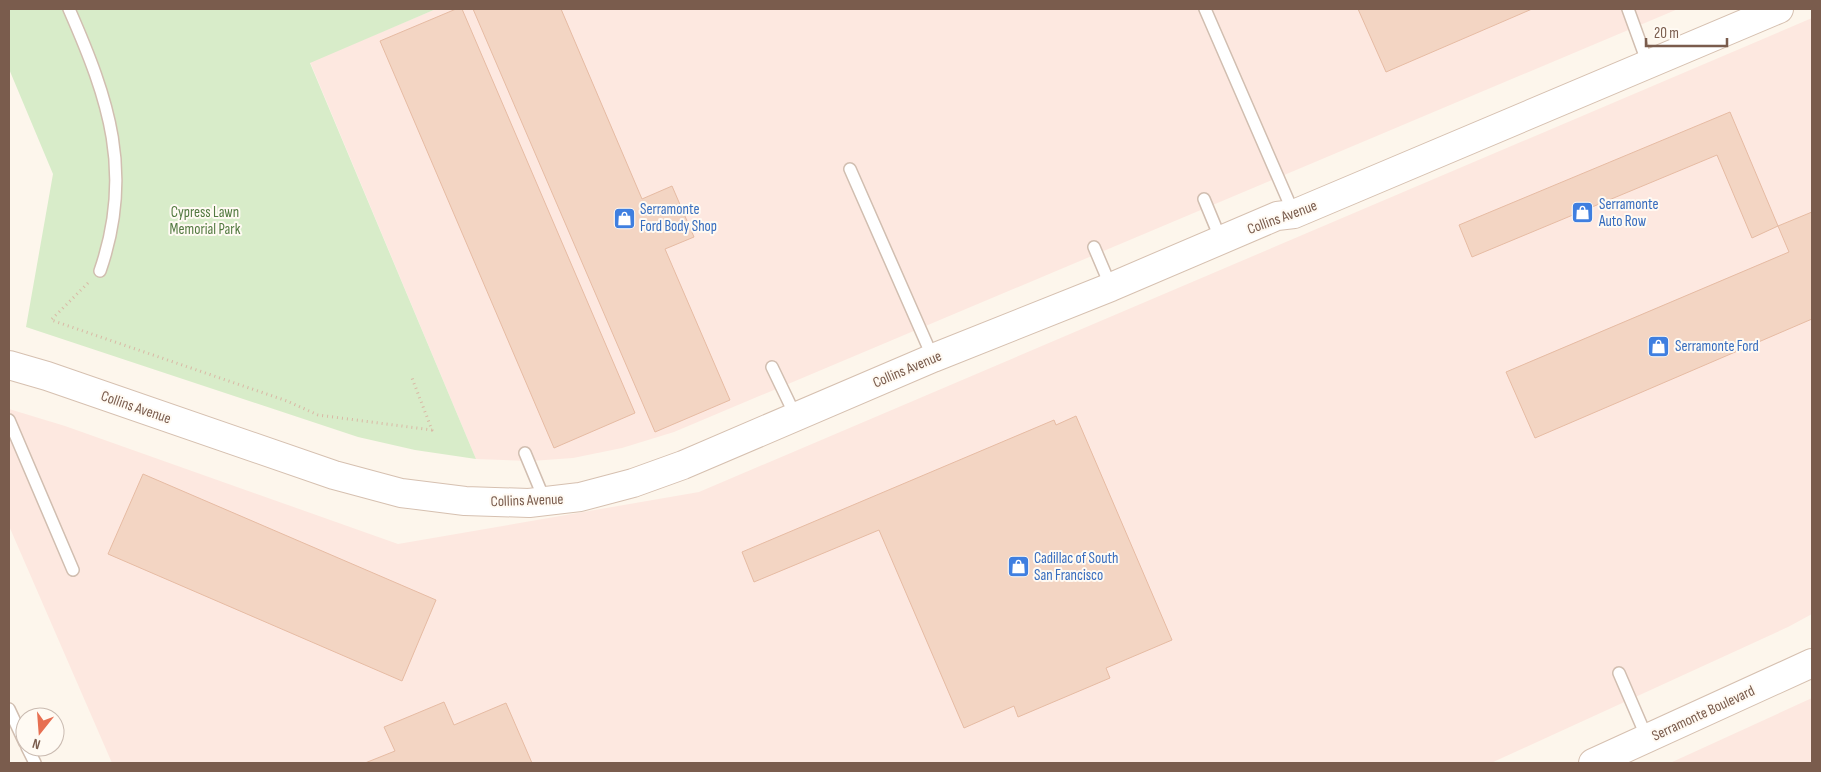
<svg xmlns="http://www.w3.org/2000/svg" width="1821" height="772" viewBox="0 0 1821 772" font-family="'Sofia Sans Condensed',sans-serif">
<rect width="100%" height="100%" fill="#fdf6ec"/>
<!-- commercial -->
<path fill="#fde8e0" d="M436,9H1678L674,432L622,448L573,458L531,461L476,459L310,62Z
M1812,18V614L1788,627L1491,763H112L9,526V409L65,426L398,544L699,492Z
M1812,698V763H1670Z"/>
<!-- green -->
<path fill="#d8ecc9" d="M9,9H436L310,63L476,459L415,450L358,437L26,327L53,174L9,69Z"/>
<!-- building -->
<path fill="#f3d5c3" stroke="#e6bba3" d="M456,9H462L635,413L554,448L380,41Z
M473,9H561L642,199L672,186L694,237L665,249L730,400L655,432Z
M1358,9H1532L1386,72Z
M1730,112L1778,226L1752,238L1717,155L1472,257L1459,225Z
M1812,212V319L1535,438L1506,372L1789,252L1778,226Z
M1076,416L1172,640L1106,668L1110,678L1018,717L1014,706L964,728L879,530L754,582L742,552L1054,420L1056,425Z
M143,474L436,600L402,681L108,554Z
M444,702L454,725L506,703L532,763H365L395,751L384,727Z"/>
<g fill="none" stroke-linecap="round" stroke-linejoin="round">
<defs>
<path id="lane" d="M69,9C109,100 134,173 100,271
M1205,9L1294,214
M1628,9L1648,64
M850,169L933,358
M1204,199L1221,240
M1094,247L1111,287
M772,367L796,417
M9,420L73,570
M525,453L545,501
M1619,673L1647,738
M9,709L25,743
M27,747L35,763"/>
<path id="secondary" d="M9,365L47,376L334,475L401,493L465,501L529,503L580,497L633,483L683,465L933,358L1111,287L1277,216L1294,214L1779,9
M1593,763L1812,663"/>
</defs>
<!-- lane casing -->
<use href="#lane" stroke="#d1beb0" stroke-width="14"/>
<!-- secondary casing -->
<use href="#secondary" stroke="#d6c0b0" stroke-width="30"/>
<!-- path -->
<path stroke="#d9b8a5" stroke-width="3" stroke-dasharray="1 4" stroke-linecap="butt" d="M88,283L51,320L287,401L318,415L432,430L412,378"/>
<!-- lane -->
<use href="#lane" stroke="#fff" stroke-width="11"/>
<!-- secondary -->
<use href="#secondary" stroke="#fff" stroke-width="28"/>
</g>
<!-- icons -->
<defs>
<symbol id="shop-square" viewBox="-11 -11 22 22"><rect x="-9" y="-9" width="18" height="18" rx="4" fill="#3f7fe0" stroke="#fffaf3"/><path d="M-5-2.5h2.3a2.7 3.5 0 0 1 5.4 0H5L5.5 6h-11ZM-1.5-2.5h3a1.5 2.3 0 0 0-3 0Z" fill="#fff"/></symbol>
</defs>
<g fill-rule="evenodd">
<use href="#shop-square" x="1570" y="200" width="25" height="25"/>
<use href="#shop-square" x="612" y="206" width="25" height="25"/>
<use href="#shop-square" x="1646" y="334" width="25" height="25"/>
<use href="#shop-square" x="1006" y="554" width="25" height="25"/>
</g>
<g text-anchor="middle" stroke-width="4" stroke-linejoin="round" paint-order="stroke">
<!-- shop labels -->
<g font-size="15" fill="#366cbe" stroke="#fffaf3" text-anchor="start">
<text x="1599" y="209">Serramonte<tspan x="1599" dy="17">Auto Row</tspan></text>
<text x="640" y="214">Serramonte<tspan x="640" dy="17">Ford Body Shop</tspan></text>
<text x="1675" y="351">Serramonte Ford</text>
<text x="1034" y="563">Cadillac of South<tspan x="1034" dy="17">San Francisco</tspan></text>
</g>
<!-- park labels -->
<g font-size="15" fill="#537a41" stroke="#fffaf3">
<text x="205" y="217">Cypress Lawn<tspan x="205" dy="17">Memorial Park</tspan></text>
</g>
<!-- street labels -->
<g font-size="15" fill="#7a5c4d" stroke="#fffaf3">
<text transform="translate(1282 217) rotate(-20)" y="5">Collins Avenue</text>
<text transform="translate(907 369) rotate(-23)" y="5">Collins Avenue</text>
<text transform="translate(136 407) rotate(19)" y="5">Collins Avenue</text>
<text transform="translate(527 500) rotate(-2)" y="5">Collins Avenue</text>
<text transform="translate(1703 713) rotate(-25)" y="5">Serramonte Boulevard</text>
</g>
</g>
<!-- border -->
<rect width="1821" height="772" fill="none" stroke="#7a5c4d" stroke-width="20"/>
<!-- north arrow -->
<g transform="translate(40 732) rotate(197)"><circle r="24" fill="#fffaf3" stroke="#cabbb1"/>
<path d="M0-4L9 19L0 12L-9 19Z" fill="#e76f51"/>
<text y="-8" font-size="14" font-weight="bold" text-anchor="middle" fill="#7a5c4d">N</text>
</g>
<!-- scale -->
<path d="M1646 38v8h81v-8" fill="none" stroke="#7a5c4d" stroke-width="2.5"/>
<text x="1654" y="38" font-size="15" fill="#7a5c4d" stroke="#fffaf3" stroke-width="4" paint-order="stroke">20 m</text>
</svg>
